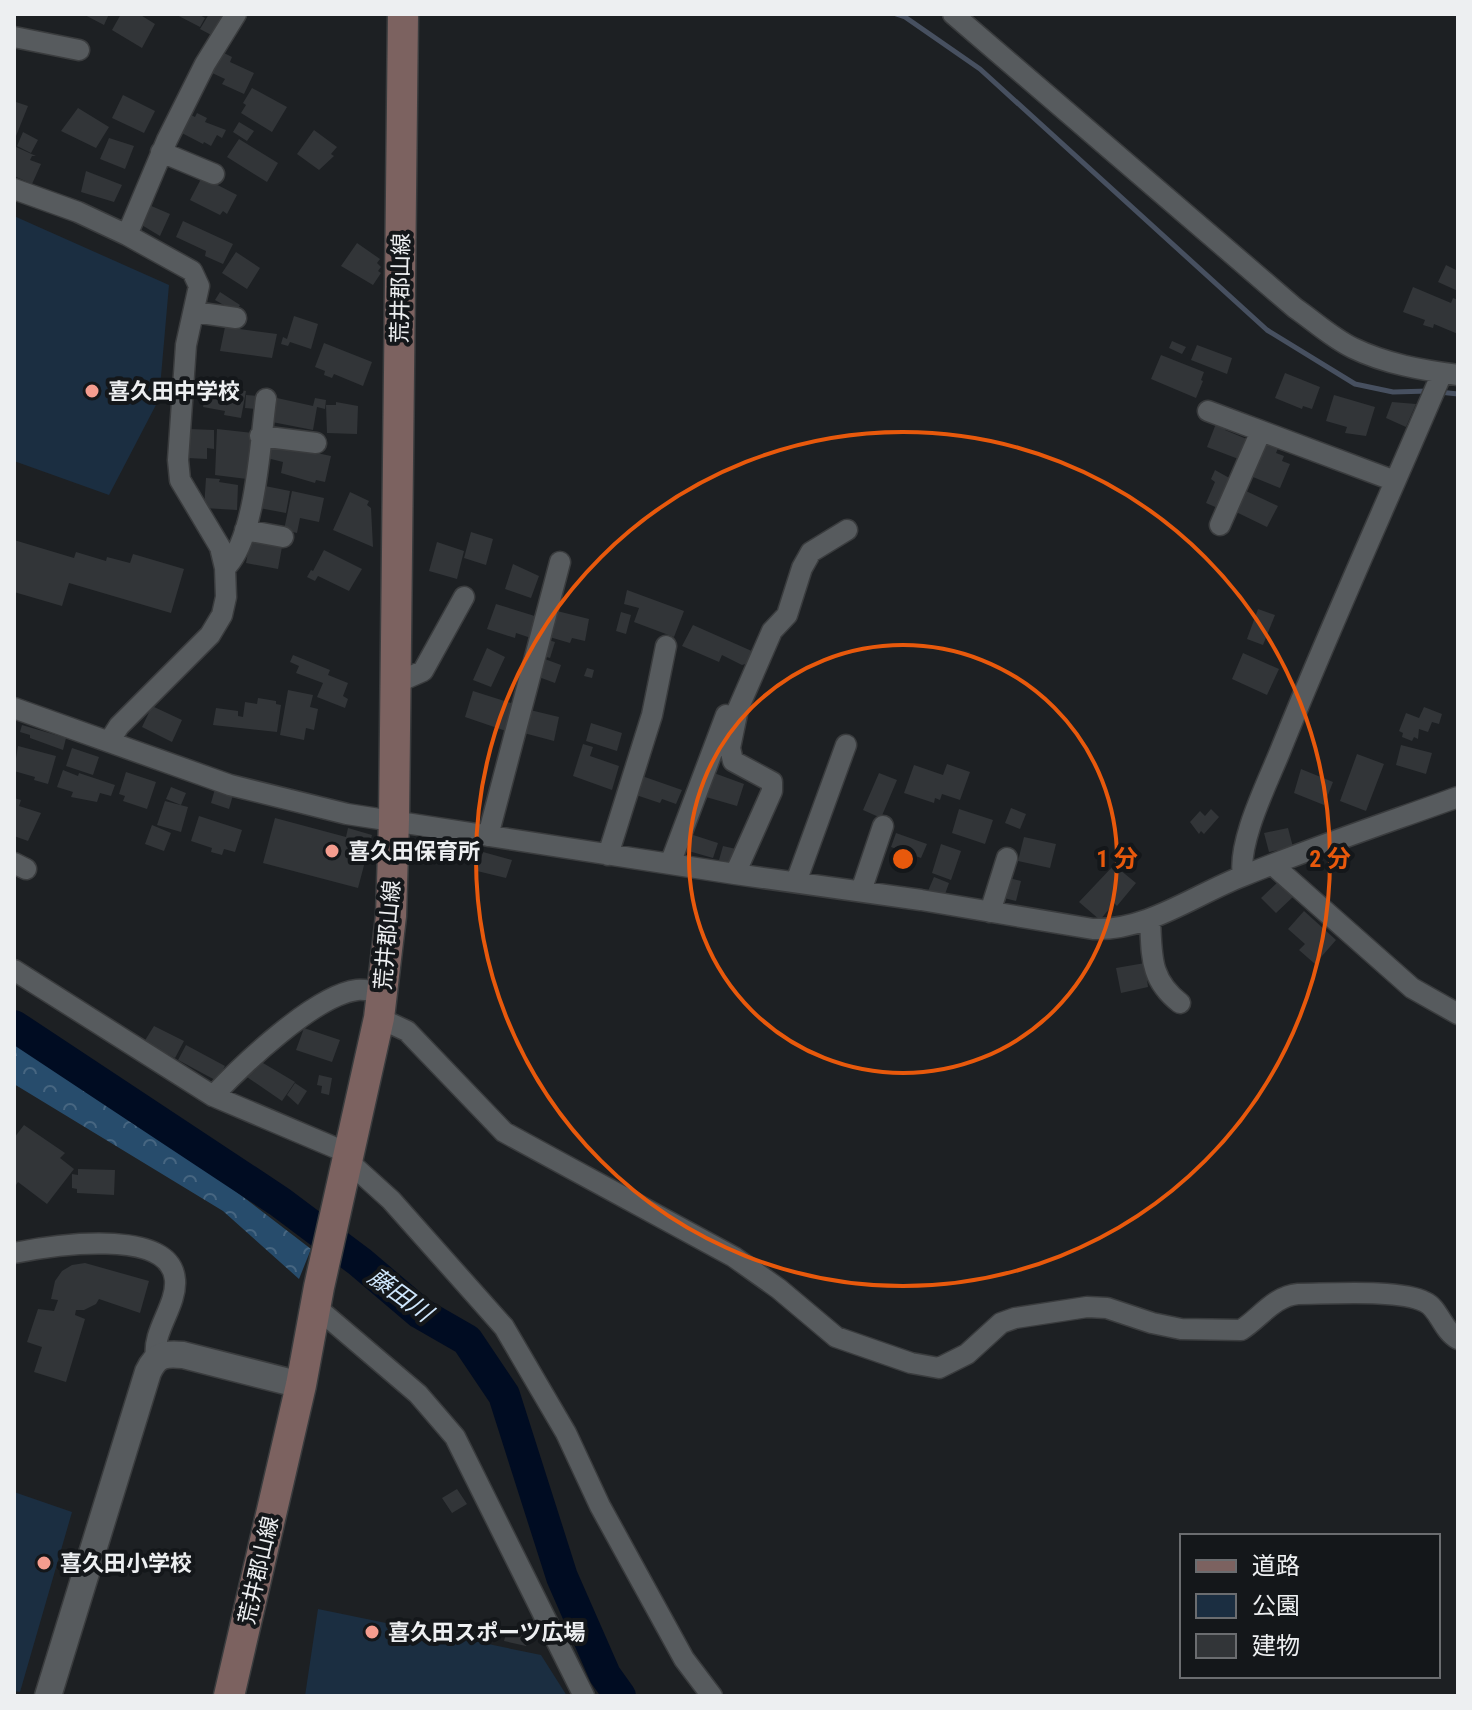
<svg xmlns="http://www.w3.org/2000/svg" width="1472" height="1710" viewBox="0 0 1472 1710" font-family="'Roboto Condensed','Noto Sans JP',sans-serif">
<defs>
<pattern id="forest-crowns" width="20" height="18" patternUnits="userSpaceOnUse" patternTransform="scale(2)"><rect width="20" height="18" fill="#274c6c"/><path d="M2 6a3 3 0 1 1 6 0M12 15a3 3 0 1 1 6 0" fill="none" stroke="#476681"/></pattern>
</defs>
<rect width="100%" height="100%" fill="#1d2023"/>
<!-- forest -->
<path fill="url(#forest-crowns)" d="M14,1041L208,1170L311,1249L299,1279L223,1211L14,1084Z"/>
<!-- green -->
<path fill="#1b2e41" d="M14,216L169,285L159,399L109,495L14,461Z
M14,1492L72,1512L20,1692L14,1691Z
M318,1609L541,1655L567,1696H305Z"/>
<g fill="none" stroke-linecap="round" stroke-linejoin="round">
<!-- stream -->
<path stroke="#475060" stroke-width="5" d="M896,14L905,17L980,69L1267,330L1355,384L1393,392L1429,391
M1439,392L1458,394"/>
<!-- river -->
<path stroke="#000c22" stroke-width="32" d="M14,1026L280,1202L360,1262L420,1313L467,1340L504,1395L562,1577L605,1675L620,1696"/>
</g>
<!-- building -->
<path fill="#323538" d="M83,14H109L104,25Z
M121,14H139L155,24L142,48L112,30Z
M175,14H198L205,18L200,27Z
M209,14H228L215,37L200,29Z
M220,51L232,57L230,62L254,73L244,94L222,84L225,79L210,72Z
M252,88L287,107L272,132L241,113L246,105L243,103Z
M123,95L155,111L144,133L112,118Z
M16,102L28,106L14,141V107Z
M78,108L109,127L96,148L61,131Z
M185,112L195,117L197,113L207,118L205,122L226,130L222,138L217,135L211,146L204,142L203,144L176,130Z
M239,122L254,131L247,141L233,132Z
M314,130L337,147L331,154L334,156L319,170L297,154Z
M23,132L38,140L31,153L17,146Z
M109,138L134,146L125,169L100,159Z
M239,139L278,163L267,182L227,157Z
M16,147L36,156H32L30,160L41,164L32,184L14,176Z
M86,171L122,185L114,202L81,192Z
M202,177L237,195L227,214L223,211L220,215L190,200Z
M149,205L170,214L160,236L140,224Z
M183,221L233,244L223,264L205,256L206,251L176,237Z
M357,243L380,259L377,263L381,267L378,271L381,273L373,285L341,266Z
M236,252L260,268L247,289L222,273Z
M1446,265L1458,271V291L1438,282Z
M1413,287L1451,303L1453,298L1458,300V334L1434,324L1433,328L1423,325L1425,320L1403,312Z
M220,292L240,305L236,312L215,300Z
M294,316L318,324L311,349L290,342L288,346L281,344L283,337L287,339Z
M225,327L277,334L272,358L220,351Z
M1172,341L1186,347L1182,354L1169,348Z
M324,343L372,362L363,386L334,374L332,378L324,375L325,371L315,367Z
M1197,345L1232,358L1227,374L1191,360Z
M1161,355L1204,372L1201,380L1203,381L1196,398L1151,379Z
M1285,373L1320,387L1312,409L1303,406L1302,409L1275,398Z
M207,385L246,391L241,418L224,415L225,411L203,407Z
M246,395L258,396L256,409L245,408Z
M1334,395L1375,407L1366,436L1345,433L1347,427L1326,421Z
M277,398L313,406L315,398L326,400L325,409L317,407L313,430L272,422Z
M336,402L358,406L357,434L327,433L326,405H336Z
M1392,402L1416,404L1406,427L1386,418Z
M1217,421L1227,425L1225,430L1249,440L1241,460L1207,447Z
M189,429L214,430V449L207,448V459L188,458Z
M217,429L253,433L247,479L215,475Z
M1263,440L1279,446L1276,453L1284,456L1282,461L1290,464L1280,488L1248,475Z
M270,443L331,456L325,482L316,480L315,483L281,473L283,462L267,458Z
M1215,470L1233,480L1220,509L1206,503L1215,482L1211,479Z
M206,478L220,479L219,482L238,485L237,510L204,508Z
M260,485L290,491L286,513L254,507Z
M292,491L324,498L319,522L300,518L297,533L284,530Z
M1246,491L1278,506L1267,527L1234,511Z
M350,492L369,501L367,505L371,508L373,547L333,530Z
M471,532L493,539L486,565L464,558Z
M14,540L74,558L76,552L106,561L107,557L130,563L133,554L184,569L171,613L69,583L62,606L14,592Z
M250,541L264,544L265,541L282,547L278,569L246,563Z
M437,542L464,551L457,579L429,571Z
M324,550L362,569L349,591L318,576L315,581L307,577L311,570L313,571Z
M513,564L539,576L531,598L505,589Z
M627,590L684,611L674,637L634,622L639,608L624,604Z
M496,604L538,617L531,638L516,633L515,638L487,629Z
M1258,609L1275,615L1263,645L1247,639Z
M553,610L589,619L585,641L572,638L570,643L546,636Z
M621,612L631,615L626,634L616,631Z
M693,625L754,652L749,663L742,665L722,655L719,662L682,646Z
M545,639L555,642L550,658L540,655Z
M487,648L505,657L491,687L473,680Z
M1243,653L1279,669L1267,695L1232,679Z
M293,655L330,670L328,675L348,683L343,696L348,699L345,708L317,697L323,683L296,673L299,666L290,662Z
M542,658L561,665L555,683L536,676Z
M587,668L594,670L592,678L584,676Z
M288,690L313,695L310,707L318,709L314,730L306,728L304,740L280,735Z
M473,691L514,704L506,731L465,717Z
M258,698L276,701V704L281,705L277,732L213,725L216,708L238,711V716L243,717L245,702L257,704Z
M152,706L182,720L172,742L142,727Z
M1424,707L1442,714L1439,724L1432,722L1428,732L1419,729L1418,739L1414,737L1412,741L1402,737L1403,733L1399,731L1406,713L1419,718Z
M526,709L559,717L554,741L520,732Z
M591,723L622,733L617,751L586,741Z
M22,725L66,738L63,750L30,738V735L20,732Z
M583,744L593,747L590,756L619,766L612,790L573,776Z
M1401,745L1432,753L1426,774L1396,765Z
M18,746L56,756L48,784L34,780L35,777L14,771Z
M72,748L99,757L93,775L66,766Z
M1357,754L1384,764L1366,811L1340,801Z
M947,764L970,772L960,800L942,794L940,800L935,798L934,803L904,793L914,765L943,775Z
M1301,769L1333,782L1324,805L1294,793Z
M63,770L78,776L79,773L115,785L111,796L100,793L97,802L71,797L73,792L57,787Z
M126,772L156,782L147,809L123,801L125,796L119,794Z
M714,773L744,784L737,806L706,797Z
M879,773L897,780L881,818L863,810Z
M642,776L682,790L676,804L662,799L660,803L636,795Z
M171,787L186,793L181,805L166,799Z
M215,789L233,795L229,809L211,803Z
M14,798L21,800L19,806L41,813L28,841L14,836Z
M165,801L188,807L181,832L157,825Z
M1011,808L1026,814L1020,829L1005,823Z
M959,809L993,820L985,844L952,833Z
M1211,809L1219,817L1204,834L1201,831L1199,834L1190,822L1200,811L1205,816Z
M199,816L242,830L235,852L224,849L222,855L211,852L212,848L191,841Z
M275,818L346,837L348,828L372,835L358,888L263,863Z
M152,825L171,833L164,851L145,844Z
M1288,828L1293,847L1269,852L1264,833Z
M896,833L927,844L921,858L891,847Z
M690,834L718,843L713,858L685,850Z
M1024,837L1056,844L1050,868L1018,861Z
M941,844L961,851L951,880L932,873Z
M723,846L736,849L731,864L719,860Z
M483,852L512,860L506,878L477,871Z
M1114,865L1136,883L1117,906L1114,903L1100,920L1079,902Z
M934,877L949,883L944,897L928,891Z
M1009,878L1021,881L1016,901L1004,898Z
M1280,880L1295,895L1276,913L1261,898Z
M1304,911L1336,940L1315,964L1299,950L1305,944L1288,929Z
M1145,963L1148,987L1121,993L1116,968Z
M154,1026L184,1041L175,1058L144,1042Z
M304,1028L340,1040L332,1062L296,1050Z
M186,1045L225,1066L217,1081L178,1060Z
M258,1060L295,1082L282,1101L247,1077Z
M319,1075L332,1078L329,1095L321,1093L322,1086L317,1085Z
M295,1083L307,1091L298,1105L287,1095Z
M24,1125L65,1153L60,1158L74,1169L47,1204L18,1182L14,1188V1138Z
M78,1169L115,1170L114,1195L77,1193V1189L72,1188V1174L78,1175Z
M85,1263L149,1281L140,1313L99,1299L96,1304L84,1310H76L75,1315L85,1319L66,1382L34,1372L42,1347L27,1342L38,1309L54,1311L58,1300L51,1299L55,1281L62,1271L72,1265Z
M457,1489L467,1504L452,1513L442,1498Z
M507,1630L529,1635L526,1646L504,1641Z"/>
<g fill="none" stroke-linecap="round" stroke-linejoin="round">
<defs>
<path id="minor" d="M953,14L1295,308C1314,321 1332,338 1353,348C1386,364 1422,370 1458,375
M14,37L79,50
M161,152L214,174
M14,189L78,212L127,235L192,271L199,286L186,345L178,460L180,480L220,547L225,568L226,597L222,615L210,635L119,726L110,740
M127,235L167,140L205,64L236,14
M194,312L236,318
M1208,411L1395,481
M260,436L316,443
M1220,525L1261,431
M245,530L283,537
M225,568C256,539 260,442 266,399
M396,683L423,671L464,597
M14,708L230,785L347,814L735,874L921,900L1093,929C1147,931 1194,895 1243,876C1314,847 1386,823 1458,797
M488,836L560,562
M608,855L652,715L666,646
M14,863L26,869
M670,864L726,715
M1273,865L1412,988L1458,1014
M735,874L772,791V782L733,761L730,748L738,709L772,631L787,615L802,568L811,552L847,530
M1243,876C1237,842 1268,782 1281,749C1332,622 1389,498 1442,373
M796,882L846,745
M861,891L883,826
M990,912L1007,858
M1150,919C1152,955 1149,979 1180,1003
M14,970L213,1096L350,1154
M379,1018L407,1031L504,1132L734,1257L779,1289L836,1337L911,1363L939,1368L967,1354L1001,1323L1015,1318L1087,1307L1107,1308L1152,1323L1181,1329L1241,1330C1260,1318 1274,1296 1298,1294C1328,1294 1401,1289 1425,1302C1439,1308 1442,1330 1458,1339
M213,1096C242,1065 315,995 357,990C365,989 374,992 382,992
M349,1162L391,1200L504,1327L566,1433L600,1506L684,1659L712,1696
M14,1253C49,1246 171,1226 175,1280C177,1306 152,1331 156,1357
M316,1307L418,1394L455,1437L584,1696"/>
<path id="tertiary" d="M48,1696L148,1372C156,1355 164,1353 183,1355L301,1385"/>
<path id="secondary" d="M229,1696L301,1385L319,1287L379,1018L391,916L394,820L403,14"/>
</defs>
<!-- minor casing -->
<use href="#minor" stroke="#3a3c3e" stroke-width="23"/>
<!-- tertiary casing -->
<use href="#tertiary" stroke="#3a3c3e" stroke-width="29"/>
<!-- secondary casing -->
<use href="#secondary" stroke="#3a3c3e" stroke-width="33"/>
<!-- minor -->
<use href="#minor" stroke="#575b5e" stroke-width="20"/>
<!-- tertiary -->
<use href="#tertiary" stroke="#575b5e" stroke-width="26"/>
<!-- secondary -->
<use href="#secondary" stroke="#7c6260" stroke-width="30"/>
</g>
<!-- distance rings -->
<g fill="none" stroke="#e8590c" stroke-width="4">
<circle cx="903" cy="859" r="214"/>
<circle cx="903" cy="859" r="427"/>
</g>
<!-- markers -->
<g fill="#f59d8f" stroke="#14171a" stroke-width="3">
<circle cx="92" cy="391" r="8"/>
<circle cx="332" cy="851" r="8"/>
<circle cx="44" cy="1563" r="8"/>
<circle cx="372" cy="1632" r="8"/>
</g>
<g text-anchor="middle" stroke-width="8" stroke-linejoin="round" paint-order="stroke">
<!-- street labels -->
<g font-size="22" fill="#edeff1" stroke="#14171a">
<text transform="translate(400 288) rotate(-89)" y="8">荒井郡山線</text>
<text transform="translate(387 935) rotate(-85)" y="8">荒井郡山線</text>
<text transform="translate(258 1570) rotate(-77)" y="8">荒井郡山線</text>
</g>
<!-- poi labels -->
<g font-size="22" font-weight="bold" fill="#edeff1" stroke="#14171a" text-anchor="start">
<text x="108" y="399">喜久田中学校</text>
<text x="348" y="859">喜久田保育所</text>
<text x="60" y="1571">喜久田小学校</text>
<text x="388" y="1640">喜久田スポーツ広場</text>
</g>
<!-- water labels -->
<g font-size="24" font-style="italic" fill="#cee6fc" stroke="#14171a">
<text transform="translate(400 1295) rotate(36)" y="8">藤田川</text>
</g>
</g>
<circle cx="903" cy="859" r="12" fill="#e8590c" stroke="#14171a" stroke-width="4"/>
<g font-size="24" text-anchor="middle" font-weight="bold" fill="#e8590c" stroke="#14171a" stroke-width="8" stroke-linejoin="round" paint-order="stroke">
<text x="1117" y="867">1 分</text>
<text x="1330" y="867">2 分</text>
</g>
<!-- border -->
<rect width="1472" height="1710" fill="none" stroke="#edeff1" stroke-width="32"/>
<!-- legend -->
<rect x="1180" y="1534" width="260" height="144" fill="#14171a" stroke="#6b6d70" stroke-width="2"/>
<rect x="1196" y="1560" width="40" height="12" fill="#7c6260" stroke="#6b6d70" stroke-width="2"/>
<text x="1252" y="1574" font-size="24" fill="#edeff1">道路</text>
<rect x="1196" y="1594" width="40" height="24" fill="#1b2e41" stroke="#6b6d70" stroke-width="2"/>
<text x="1252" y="1614" font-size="24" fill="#edeff1">公園</text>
<rect x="1196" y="1634" width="40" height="24" fill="#323538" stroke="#6b6d70" stroke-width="2"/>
<text x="1252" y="1654" font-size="24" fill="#edeff1">建物</text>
</svg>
